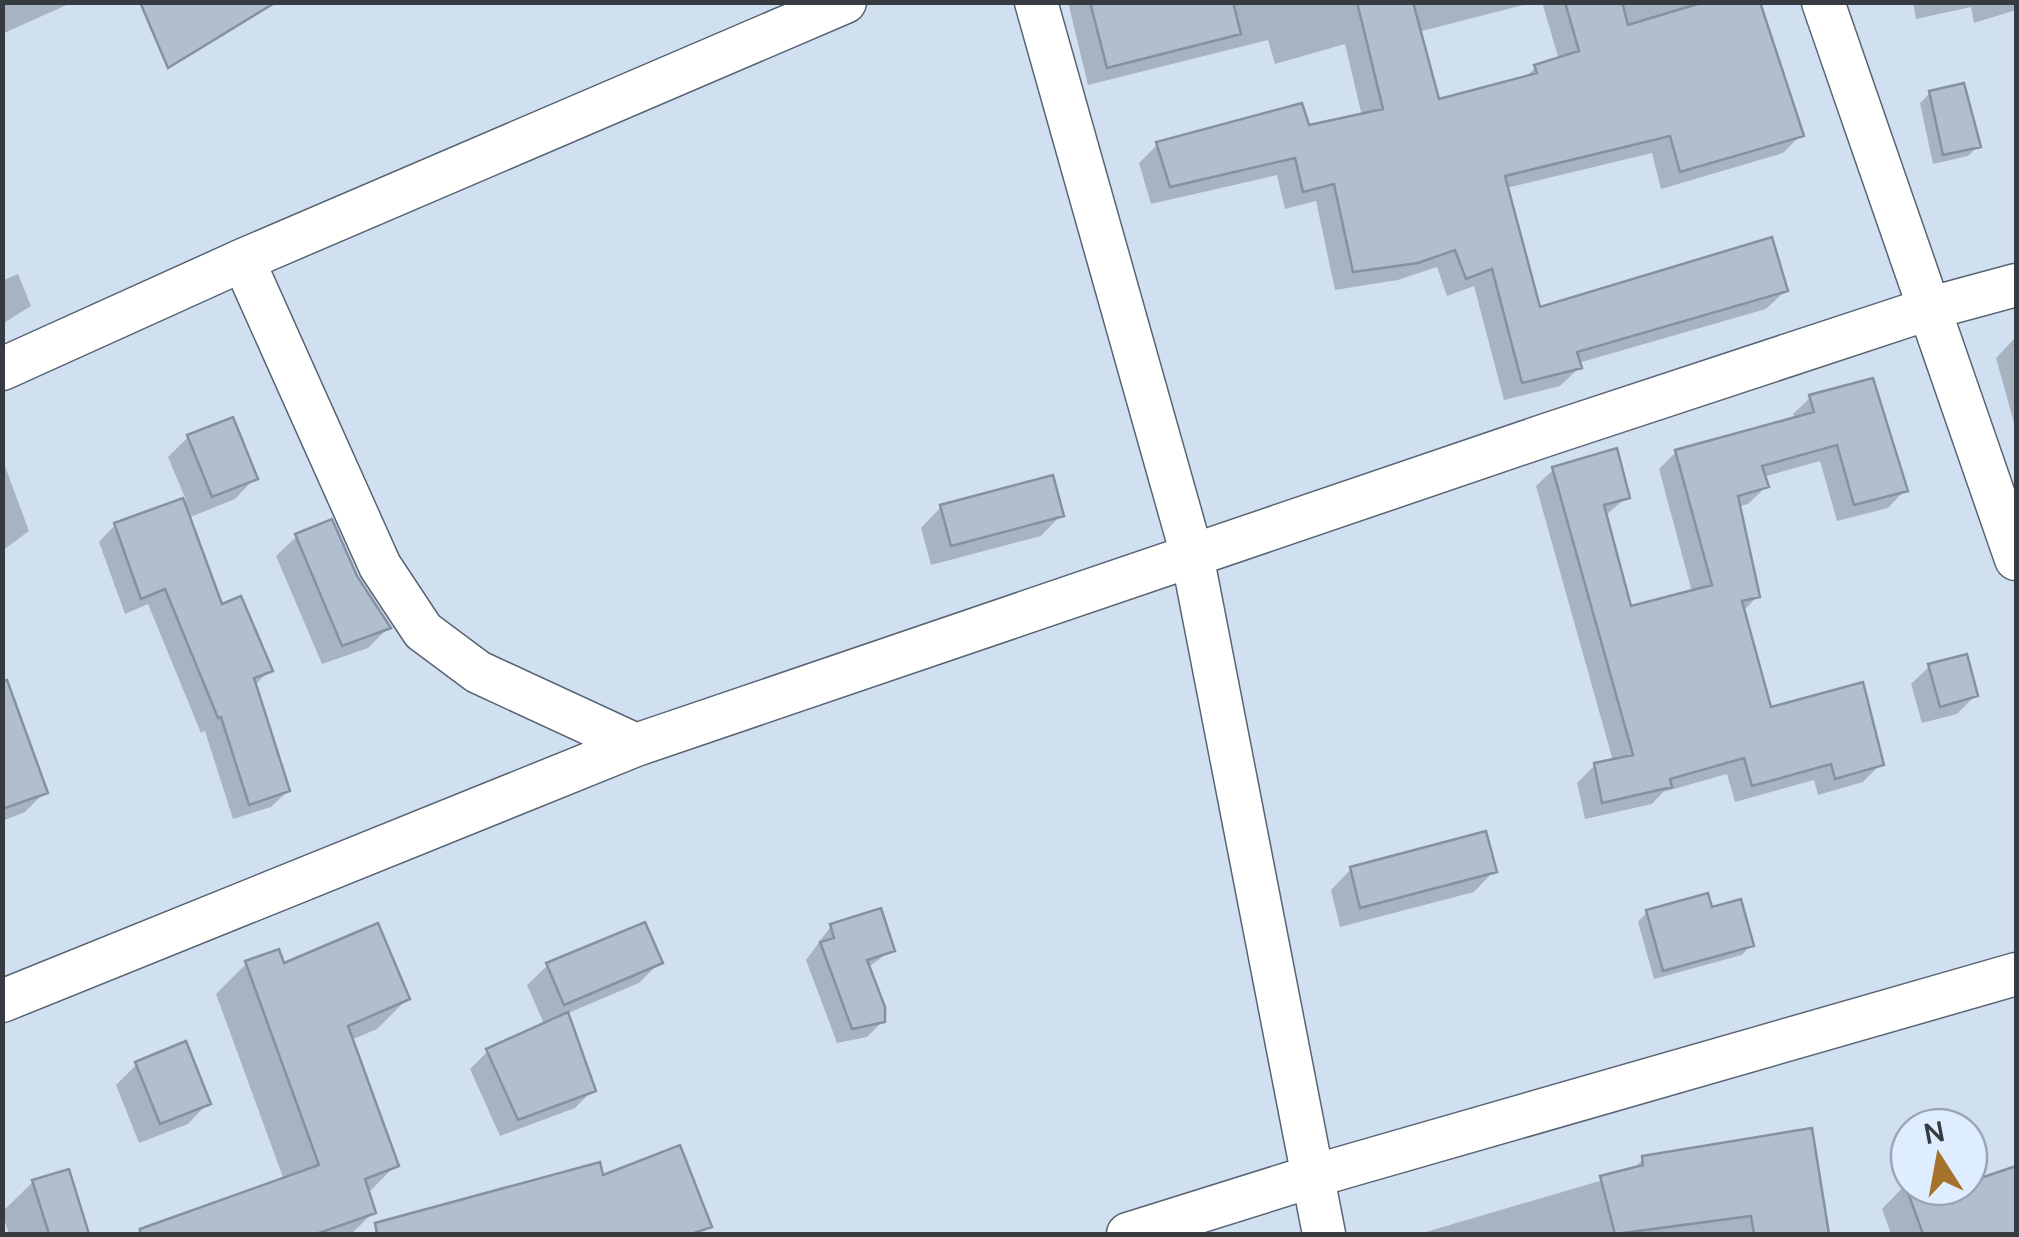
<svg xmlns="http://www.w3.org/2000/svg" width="2019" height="1237" viewBox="0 0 2019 1237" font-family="Manrope,sans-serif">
<rect width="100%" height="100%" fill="#d1e0f1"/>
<!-- shadow -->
<path fill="#0003" d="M2,2H73L2,34Z
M1068,2H1535L1418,32L1437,102L1524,79L1536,67L1559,60L1542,2H1758L1801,135L1783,153L1661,189L1652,153L1506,188L1538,310L1785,291L1766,309L1578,363L1579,368L1560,386L1504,400L1474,286L1447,296L1437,267L1398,280L1335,290L1316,201L1285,209L1277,175L1151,204L1139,163L1158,144L1307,128L1362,116L1345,44L1275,64L1268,40L1088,85Z
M1913,2H2016V10L1974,23L1971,7L1916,19Z
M1930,93L1978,146L1968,156L1933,164L1920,103Z
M18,274L31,306L2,324V281Z
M2014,339H2016V430L1996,358Z
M1811,397L1905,490L1888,508L1837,521L1820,461L1763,477L1766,487L1748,504L1738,507L1758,596L1743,611L1769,710L1881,764L1863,782L1818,795L1814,780L1735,802L1727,774L1663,792L1652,804L1585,819L1577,783L1595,765L1613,761L1536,486L1554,469L1627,497L1605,516L1630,609L1692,592L1659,469L1676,452L1795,420L1793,414Z
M188,437L255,478L235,499L188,518L221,607L270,670L254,686L288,791L271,807L233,819L205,731L201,733L148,604L125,614L99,542L115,525L186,500L168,457Z
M2,458L29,531L2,551Z
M941,507L1061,515L1041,536L931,565L921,528Z
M297,536L355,578L388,628L368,648L322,664L276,556Z
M1930,666L1976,695L1957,714L1922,723L1911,684Z
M2,746L45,792L25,812L2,821Z
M1351,869L1494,871L1474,892L1340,927L1331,890Z
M1710,910L1751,945L1742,955L1654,979L1638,922L1647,912Z
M831,926L892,950L867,968L883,1021L867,1037L837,1043L806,960Z
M660,962L639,983L566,1014L593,1090L575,1108L500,1136L470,1069L488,1051L545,1026L527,985L548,965Z
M247,963L283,966L407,999L377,1029L351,1040L396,1165L367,1194L373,1213L351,1234H166L284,1180L216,994Z
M185,1045L208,1103L188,1124L139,1143L116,1085L136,1065Z
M1810,1131L1756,1234H1419L1630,1172L1643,1159Z
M2016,1169V1234H1891L1882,1209L1906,1184L1969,1187Z
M67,1172L86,1234H9L2,1212L33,1182Z
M601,1178L705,1217L688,1234H375L388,1222Z"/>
<!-- building -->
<path fill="#b0becf" stroke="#8491a1" stroke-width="2.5" d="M140,2H276L168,68Z
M1090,2H1233L1241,34L1107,68Z
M1357,2H1413L1439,99L1537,73L1534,65L1579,51L1565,2H1622L1628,25L1704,2H1760L1804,136L1680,172L1670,136L1505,176L1540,307L1772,237L1788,291L1577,352L1582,368L1522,383L1492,269L1466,279L1455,250L1418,263L1353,272L1334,184L1303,192L1295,158L1170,187L1156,142L1302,103L1309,125L1383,109Z
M1964,83L1981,147L1943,155L1929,91Z
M1873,378L1908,491L1854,505L1837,445L1762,466L1769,487L1738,496L1760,597L1742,601L1771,707L1863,682L1884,765L1835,779L1831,764L1752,786L1744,758L1670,779L1672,787L1602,803L1594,763L1633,755L1552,467L1617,448L1630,498L1604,505L1631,606L1712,585L1675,450L1814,412L1809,395Z
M233,417L258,479L212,497L187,435Z
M1053,475L1064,516L951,546L940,505Z
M183,498L222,604L241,596L273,671L254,678L290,791L249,805L221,717L218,718L165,589L141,599L114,523Z
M332,519L357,576L391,628L342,646L295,534Z
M1967,654L1978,696L1940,707L1928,664Z
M7,680L48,793L2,809V681Z
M1486,831L1497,872L1360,908L1350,867Z
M1708,893L1712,907L1741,899L1754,946L1663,971L1646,910Z
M881,908L895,951L867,960L885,1007V1022L852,1029L820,942L834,938L830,924Z
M645,922L663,963L564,1005L546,963Z
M378,923L410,999L348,1026L399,1166L365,1179L376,1213L316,1234H140V1229L319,1165L245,961L279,949L284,963Z
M568,1012L596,1091L518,1120L486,1049Z
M186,1041L211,1104L160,1124L135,1062Z
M1812,1128L1829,1234H1754L1751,1216L1615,1234L1600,1176L1643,1165L1642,1156Z
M680,1145L712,1227L691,1234H377L375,1223L600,1162L603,1175Z
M2016,1166V1234H1923L1904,1182L1909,1181V1187H1969V1182Z
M69,1169L89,1234H49L32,1180Z"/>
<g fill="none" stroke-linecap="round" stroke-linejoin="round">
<defs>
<path id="minor" d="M1036,2L1192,555L1324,1234
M1823,2L2016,559
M243,260L380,566L423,631L478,672L636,745
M2,369L243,260L845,2
M2,1001L636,745L1549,434L1931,308L2016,285
M1128,1234L1310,1177L2016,974"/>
</defs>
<!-- minor casing -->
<use href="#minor" stroke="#576473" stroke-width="45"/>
<!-- minor -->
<use href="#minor" stroke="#fff" stroke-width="42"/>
</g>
<!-- border -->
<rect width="2019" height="1237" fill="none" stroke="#353b41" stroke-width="10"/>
<!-- north arrow -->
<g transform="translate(1939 1157) rotate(349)"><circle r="48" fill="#deedff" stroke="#9aa6b3" stroke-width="2.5"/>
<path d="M0-8L18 38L0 25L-18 38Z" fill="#a47228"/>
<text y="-15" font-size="28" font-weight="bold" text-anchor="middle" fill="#353b41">N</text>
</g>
</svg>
